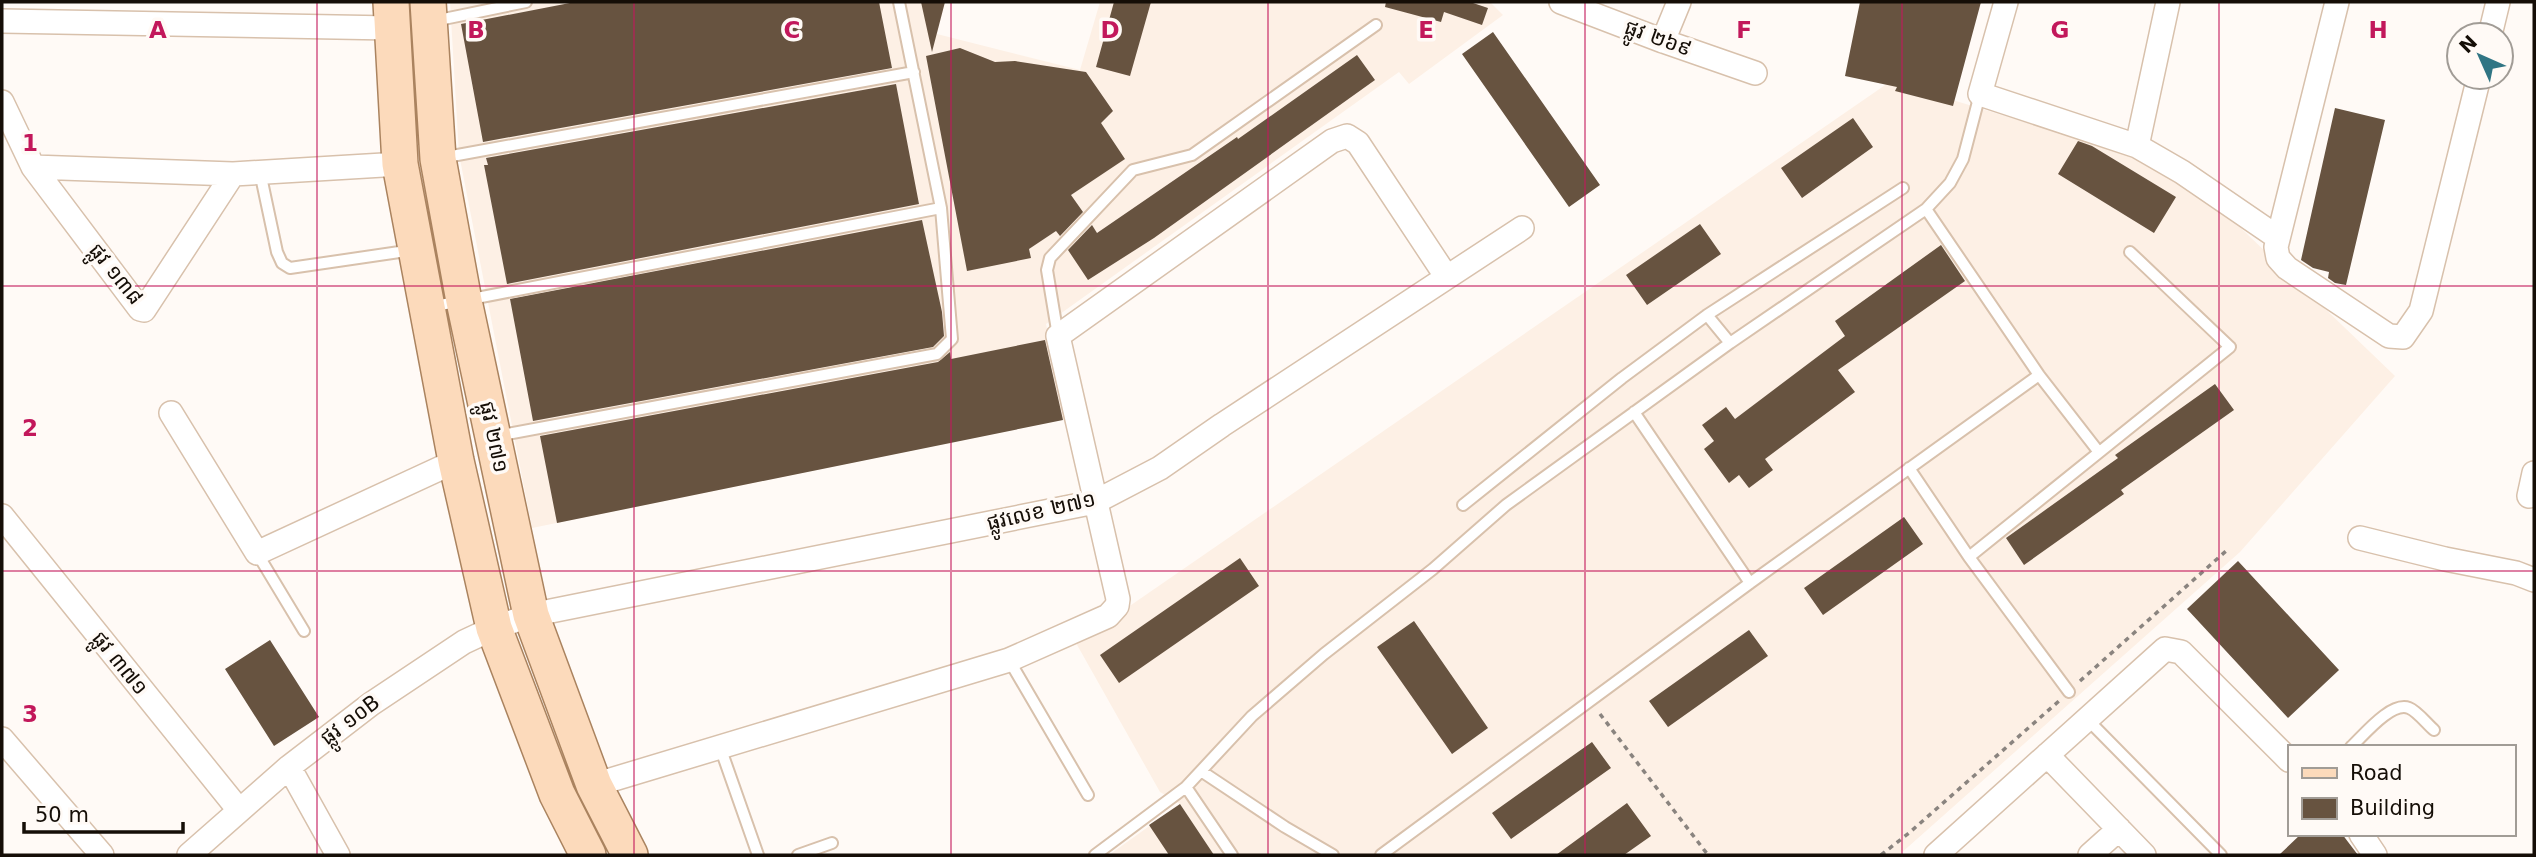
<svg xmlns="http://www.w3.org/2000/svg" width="2536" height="857" viewBox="0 0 2536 857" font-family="'DejaVu Sans','Noto Sans Khmer',sans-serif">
<rect width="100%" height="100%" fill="#fffaf6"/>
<!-- built -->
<path fill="#fdf0e5" d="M450,2H945L937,34L1080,70L1100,2H1490L1503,15L1409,84L1399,72L1046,324L1066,419L532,528L459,154Z
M1891,81L2168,166L2220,208L2395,376L2240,552L1899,855H1109L1180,804L1160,792L1076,643Z"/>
<!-- building -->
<path fill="#675340" d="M575,2H879L892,68L483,142L461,24Z
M921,2H945L932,52Z
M1114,2H1151L1130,76L1096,67Z
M1386,2H1470L1488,8L1482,25L1444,12L1441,22L1385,7Z
M1860,2H1981L1953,106L1895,91L1897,87L1845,76Z
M1493,32L1600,185L1569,207L1462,54Z
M960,48L995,62L1015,61L1086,72L1113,111L1101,123L1125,159L1071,195L1083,212L1060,236L1056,231L1029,249L1031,258L967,271L926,56Z
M1357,55L1375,80L1154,238L1088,280L1068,250L1092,225L1097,233L1237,137L1238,139Z
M896,84L919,204L507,284L484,165H488L486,158Z
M2335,108L2385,120L2346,285L2335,283L2328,278L2329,272L2313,268L2301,260Z
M1853,118L1873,147L1802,198L1781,168Z
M2078,141L2092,146L2176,197L2154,233L2058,174Z
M922,220L942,312L944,336L933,347L533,421L510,299Z
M1700,224L1721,254L1647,305L1626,275Z
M1941,245L1965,281L1838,370L1855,392L1765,459L1773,470L1749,488L1739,475L1729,483L1704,449L1714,441L1702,425L1726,407L1735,419L1845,336L1835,321Z
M1045,340L1063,420L557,523L540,436L938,362L950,352L951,359Z
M2215,384L2234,410L2121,490L2124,494L2024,565L2006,538L2118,458L2115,455Z
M1904,517L1923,544L1823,615L1804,588Z
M1240,558L1259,586L1119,683L1100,655Z
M2238,561L2339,670L2288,718L2187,609Z
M1414,621L1488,728L1452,754L1377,647Z
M1749,630L1768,656L1668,727L1649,701Z
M270,640L319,717L274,746L225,669Z
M1592,742L1611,768L1511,839L1492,813Z
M1627,803L1651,836L1624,855H1556Z
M1180,804L1214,855H1169L1149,825Z
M2301,834H2342L2358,855H2279Z"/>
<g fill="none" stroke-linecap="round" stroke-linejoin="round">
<defs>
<path id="service" d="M434,21L526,2
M441,158L914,72
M260,172L277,252L282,263L290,268L413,250
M1926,209L2039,375L2098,451
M430,307L941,208
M1707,315L1730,343
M1058,336L1047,270L1050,258L1133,170L1192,155L1376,25
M1634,412L1750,583
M497,436L937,354L952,339L941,208L899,2
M1909,468L1969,557L2230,347L2130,252
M1463,505L1622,378L1707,315L1903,188
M257,553L304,631
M1969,557L2069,692
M1009,660L1088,795
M2088,720L2221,855
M720,747L758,855
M2351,747C2363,736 2391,701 2409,708C2417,711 2427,724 2434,730
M1201,771L1285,827L1333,855
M1186,787L1232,855
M798,855L832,843
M1095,855L1186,787L1252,716L1324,654L1433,569L1506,505L1730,343L1926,209L1950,183L1963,159L1980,94
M1381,855L1750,583L2039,375"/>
<path id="minor" d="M1561,2L1663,41L1755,73
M2006,2L1980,94L2137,146L2182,172L2277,237
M2337,2L2276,247L2278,258L2287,268L2389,336L2403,337L2421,311L2479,77
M2,21L391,28
M2490,35L2498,2
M1663,41L1679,2
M2,102L33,167L140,309L144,310L233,174
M2137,146L2168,2
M33,167L233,174L400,164
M171,413L257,553L456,461
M2529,496L2534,473
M2,516L239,810
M2360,538L2445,559L2516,573L2534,580
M2,739L102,855
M2047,755L2144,855
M289,767L338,855
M594,785L1009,660L1108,616L1117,606L1118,599L1058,336L1332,141L1347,136L1358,143L1446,276
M2361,834L2375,855
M189,855L289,767L371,704L464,642L494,628L531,615L1095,502L1160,468L1222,425L1522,228
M1936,855L2165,649L2181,652L2289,760
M2090,855L2119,829"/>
<path id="primary" d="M391,2L400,164L456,461L494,628L557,794L588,855
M428,2L438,159L464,301L531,615L594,785L630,855"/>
</defs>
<!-- service casing -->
<use href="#service" stroke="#d8c1ac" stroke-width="14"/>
<!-- minor casing -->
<use href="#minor" stroke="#d8c1ac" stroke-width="26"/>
<!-- primary casing -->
<use href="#primary" stroke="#aa835f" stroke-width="38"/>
<!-- path -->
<path stroke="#8a847f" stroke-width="3.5" stroke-dasharray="5 5" stroke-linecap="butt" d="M2080,681L2226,551
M1600,714L1708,855
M1881,855L1909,833L2059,701"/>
<!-- service -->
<use href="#service" stroke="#fff" stroke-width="10"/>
<!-- minor -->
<use href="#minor" stroke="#fff" stroke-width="23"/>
<!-- primary -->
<use href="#primary" stroke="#fcdabb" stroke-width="35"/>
</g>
<!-- grid -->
<path fill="none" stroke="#c2185b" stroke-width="2" stroke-opacity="0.55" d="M317,2V855M634,2V855M951,2V855M1268,2V855M1585,2V855M1902,2V855M2219,2V855M2,286H2534M2,571H2534"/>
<g text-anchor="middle" stroke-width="7" stroke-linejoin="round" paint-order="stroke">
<!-- street labels -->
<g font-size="21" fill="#150e07" stroke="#fffaf6">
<text transform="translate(1658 38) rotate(20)" y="7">ផ្លូវ ២៦៩</text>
<text transform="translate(116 274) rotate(51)" y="7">ផ្លូវ ១៣៨</text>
<text transform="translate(494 437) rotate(78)" y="7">ផ្លូវ ២៧១</text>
<text transform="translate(1041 511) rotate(-13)" y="7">ផ្លូវលេខ ២៧១</text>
<text transform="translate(120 663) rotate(51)" y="7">ផ្លូវ ៣៧១</text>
<text transform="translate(350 720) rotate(-37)" y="7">ផ្លូវ ១០B</text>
</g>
</g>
<g font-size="23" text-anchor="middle" font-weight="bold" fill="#c2185b" stroke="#fffaf6" stroke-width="7" stroke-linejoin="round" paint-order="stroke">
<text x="158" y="38">A</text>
<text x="476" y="38">B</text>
<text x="792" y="38">C</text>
<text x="1110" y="38">D</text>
<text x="1426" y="38">E</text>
<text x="1744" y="38">F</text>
<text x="2060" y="38">G</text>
<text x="2378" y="38">H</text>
<text x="30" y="151">1</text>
<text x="30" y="436">2</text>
<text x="30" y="722">3</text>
</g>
<!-- border -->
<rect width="2536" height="857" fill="none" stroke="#150e07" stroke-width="7"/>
<!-- legend -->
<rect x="2288" y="745" width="228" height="91" fill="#fffaf6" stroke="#a19c96" stroke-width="2"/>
<rect x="2302" y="768" width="35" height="10" fill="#fcdabb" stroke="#a19c96" stroke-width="2"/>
<text x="2350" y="780" font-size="21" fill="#150e07">Road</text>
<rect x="2302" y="798" width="35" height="21" fill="#675340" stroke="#a19c96" stroke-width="2"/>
<text x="2350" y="815" font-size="21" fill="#150e07">Building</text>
<!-- north arrow -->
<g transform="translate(2480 56) rotate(315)"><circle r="33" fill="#fffaf6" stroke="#a19c96" stroke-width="2"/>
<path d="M0-5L12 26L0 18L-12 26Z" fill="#307584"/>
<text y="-10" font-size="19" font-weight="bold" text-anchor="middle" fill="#150e07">N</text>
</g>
<!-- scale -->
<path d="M24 822v10h159v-10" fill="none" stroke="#150e07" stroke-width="3.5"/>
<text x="35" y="822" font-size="21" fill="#150e07" stroke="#fffaf6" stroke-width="5" paint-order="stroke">50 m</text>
</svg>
